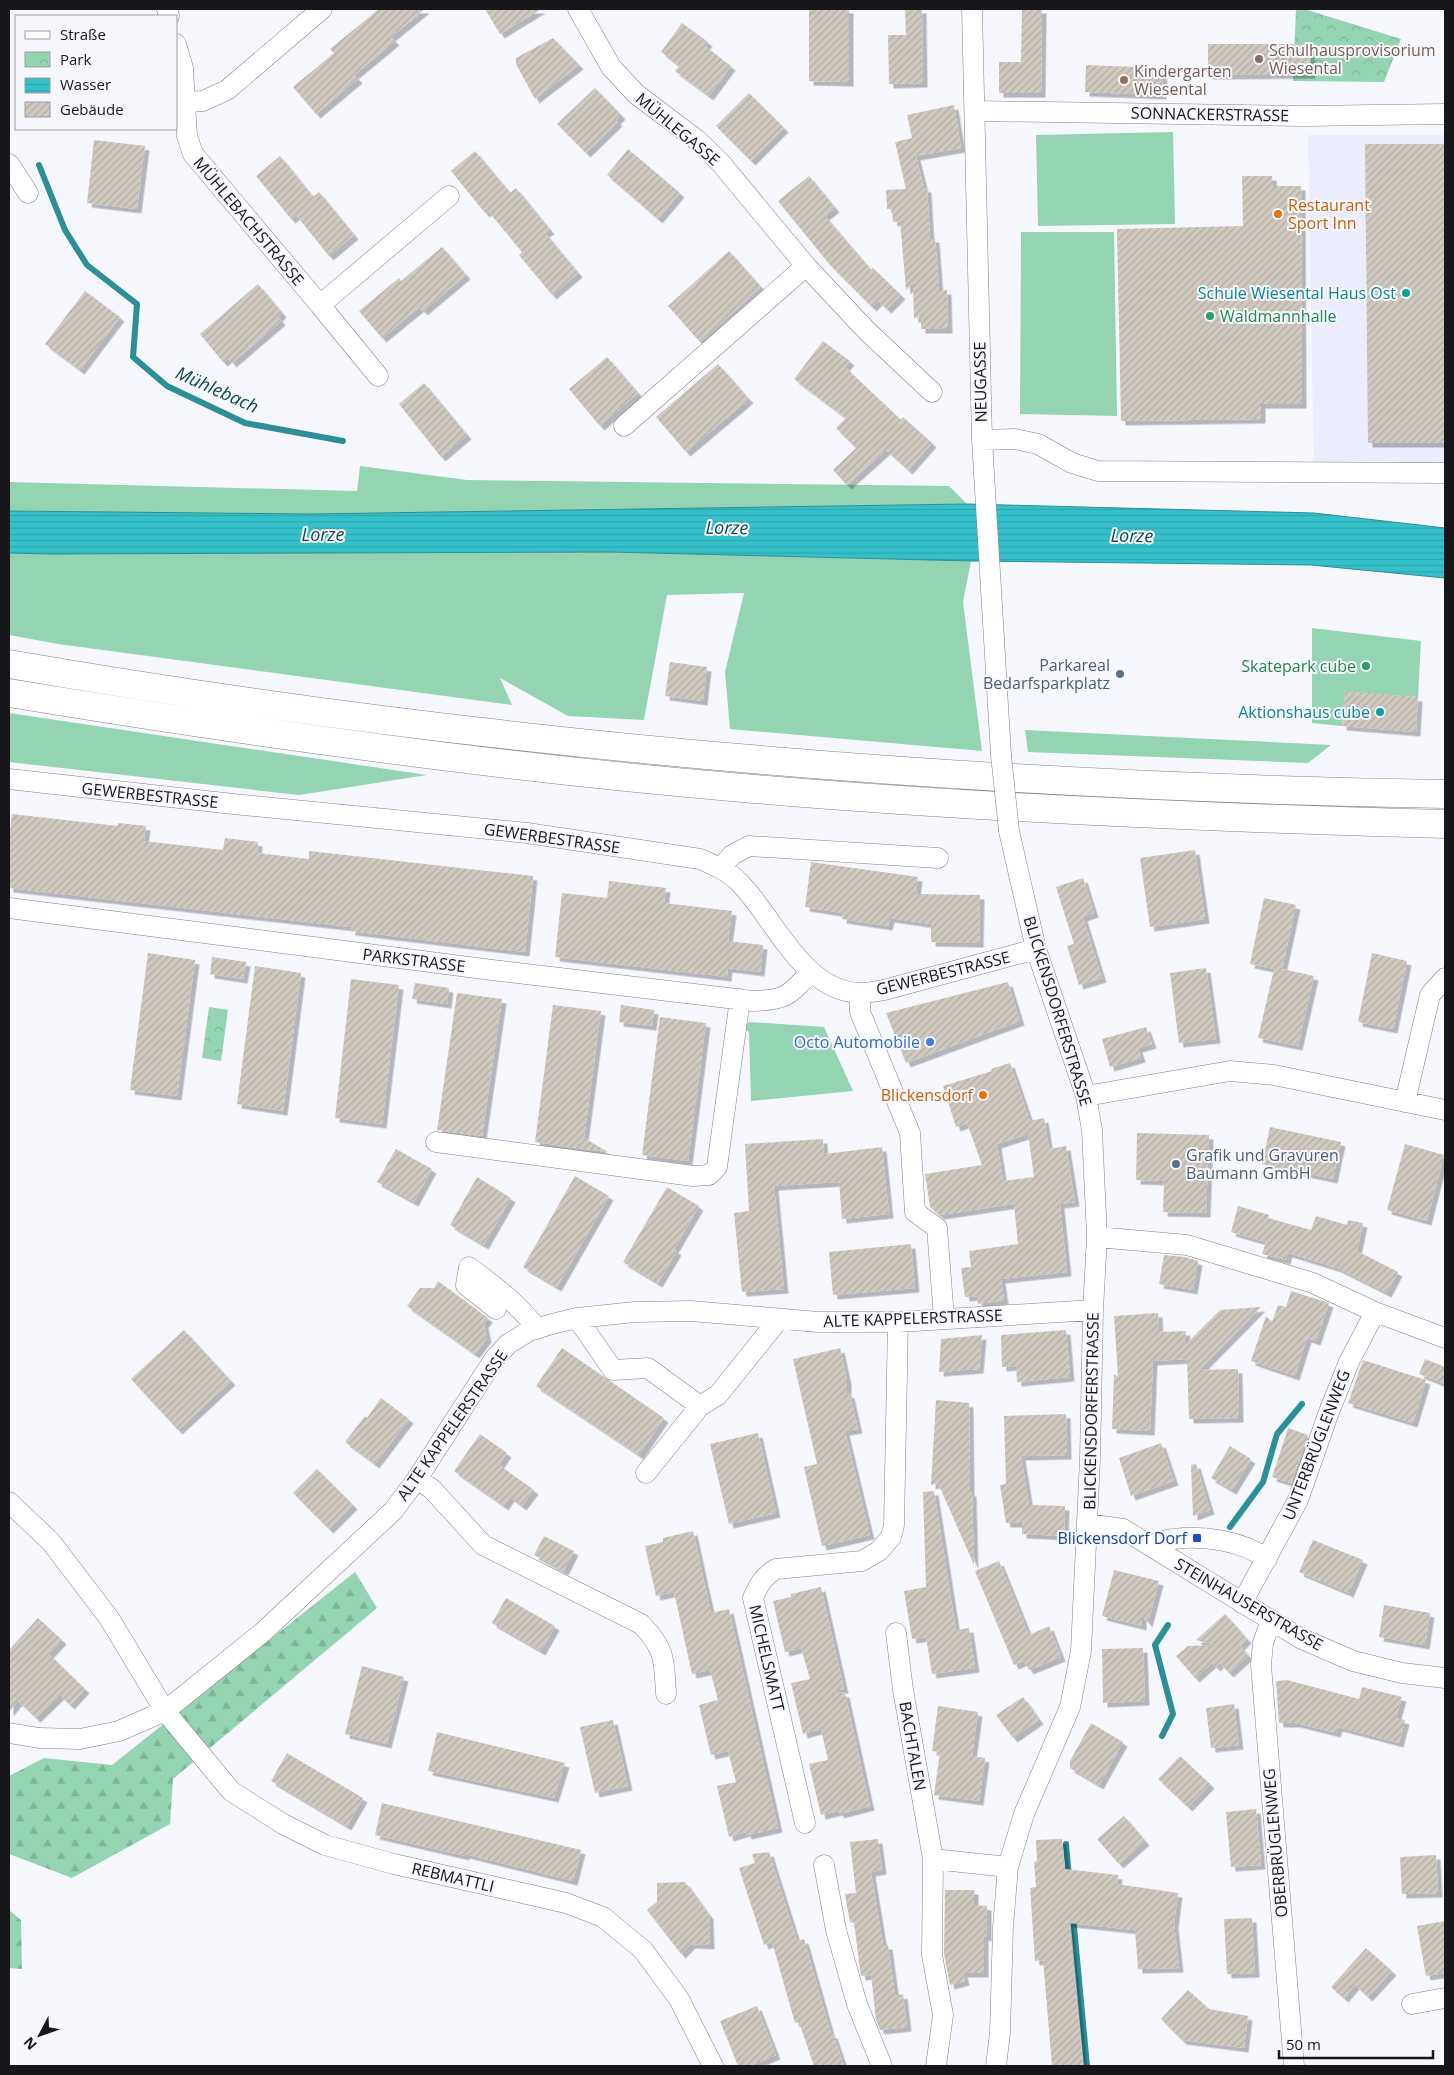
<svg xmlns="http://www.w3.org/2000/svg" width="1454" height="2075" viewBox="0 0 1454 2075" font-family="'Open Sans',sans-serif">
<defs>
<pattern id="forest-firs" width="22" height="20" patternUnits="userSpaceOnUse" patternTransform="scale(1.25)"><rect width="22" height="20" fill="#94d4b3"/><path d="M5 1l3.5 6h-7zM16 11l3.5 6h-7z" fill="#7fb599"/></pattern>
<pattern id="park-crowns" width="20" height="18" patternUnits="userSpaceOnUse" patternTransform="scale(1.25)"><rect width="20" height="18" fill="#94d4b3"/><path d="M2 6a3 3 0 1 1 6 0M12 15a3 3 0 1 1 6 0" fill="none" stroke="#7fb599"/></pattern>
<pattern id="water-rules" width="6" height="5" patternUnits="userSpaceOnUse" patternTransform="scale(1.25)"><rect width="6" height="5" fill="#35c1ca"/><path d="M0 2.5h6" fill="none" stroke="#2ea5ad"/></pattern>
<pattern id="building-hatch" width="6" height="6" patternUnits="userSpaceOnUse" patternTransform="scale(1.25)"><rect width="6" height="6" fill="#d0c9c0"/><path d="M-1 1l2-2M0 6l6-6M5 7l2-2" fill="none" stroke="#b2aca4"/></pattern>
<filter id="shadow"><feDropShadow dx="4.5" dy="4.5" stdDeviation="0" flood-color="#0004"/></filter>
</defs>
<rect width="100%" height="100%" fill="#f6f7fd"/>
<!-- built -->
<path fill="#ebecfe" d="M1308,135H1445V475L1314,471Z"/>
<!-- green -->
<path fill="#94d4b3" d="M1173,132L1175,224L1038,226L1036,135Z
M1021,232H1114L1117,416L1020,414Z
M360,466L467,480L949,486L967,504L311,514L9,511V482L357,491Z
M610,552L971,561L963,602L982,751L730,729L725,672L744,593L667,595L644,720L568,716L500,678L512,705L58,644L9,635V553L49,554Z
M1312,628L1421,641L1418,697L1345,692L1342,726L1312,723Z
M9,713L427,775L299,795L9,762Z
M1025,730L1331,745L1308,763L1028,752Z
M749,1022L824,1027L853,1091L751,1101L749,1032L744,1028Z"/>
<!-- forest -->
<path fill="url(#forest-firs)" d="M355,1572L377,1608L173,1779L170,1824L72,1878L9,1854V1776L44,1758L112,1765Z
M9,1910L21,1920L22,1969L9,1968Z"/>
<!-- park -->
<path fill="url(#park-crowns)" d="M1296,9H1304L1401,39L1384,82L1293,81Z
M209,1007L228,1010L221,1061L202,1058Z"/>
<!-- water -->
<path fill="url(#water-rules)" stroke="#2c8e96" d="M967,504L1314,513L1445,528V578L1311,565L971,561L610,552L49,554L9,553V511L311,514Z"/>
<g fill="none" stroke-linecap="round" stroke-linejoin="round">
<!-- stream -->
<path stroke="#2c8e96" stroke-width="6" d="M39,165L65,230L87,265L137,304L133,357L167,386L245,423L343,441
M1230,1527L1263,1482L1277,1434L1302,1404
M1162,1736L1173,1714L1155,1645L1168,1625
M1066,1844L1069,1876
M1073,1916L1087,2066"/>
</g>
<!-- building -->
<path fill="url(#building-hatch)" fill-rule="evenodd" filter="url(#shadow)" d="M379,9H425L391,37L395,41L354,75L358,79L316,114L293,87L334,53L330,49Z
M485,9H541L500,34Z
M809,9H849V82L809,81Z
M905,9H922L923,83L889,84L888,35H906Z
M1022,9H1042L1041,93H999V62H1021Z
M682,23L708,42L705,46L731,66L709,96L675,71L679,66L661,52Z
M553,38L579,65L535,99L516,64V58Z
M1208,44H1310L1311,74L1208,75Z
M1086,65L1163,68L1162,95L1085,92Z
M595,88L621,115L616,120L618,122L586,153L557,124Z
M749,93L784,128L751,161L716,126Z
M954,105L961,148L916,156L924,188H927L930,238H935L939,290H947L948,329H921V317L914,318L913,283L906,290L900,221L893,222L892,209H887L886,190L906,189L895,142L912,138L907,115Z
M94,140L145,146L137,209L87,203Z
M1365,144H1445V443H1368Z
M628,149L680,193L658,219L607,175Z
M475,151L510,193L516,188L550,230L545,233L578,273L552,295L519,255L522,252L488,211L485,213L451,171Z
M280,156L313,197L319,192L354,235L329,256L296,215L291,219L256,176Z
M809,176L835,208L825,216L871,270L873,268L901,295L887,309L878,301L872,307L830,265L778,201Z
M1242,176H1272L1273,186H1301L1302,404H1261V419L1121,421L1117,229L1243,226Z
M442,247L466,275L423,311L420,307L382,338L359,311L399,278L401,281Z
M729,251L761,287L700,342L668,306Z
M258,284L282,313L278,317L281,321L232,363L228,358L223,362L200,334Z
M85,291L120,317L80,370L45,344Z
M823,341L850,361L845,367L901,420L903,417L932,443L908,470L886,450L847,485L833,470L856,448L836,428L846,418L794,379Z
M607,357L638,393L600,426L569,389Z
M718,364L749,399L686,452L656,417Z
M424,383L467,435L441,457L399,404Z
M670,662L707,667L703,701L665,696Z
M1345,691L1418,697L1416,732L1342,726Z
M12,814L118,826V823L146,826L144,841L223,850L225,838L258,842L257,853L309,859V851L533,876L525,952L351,931V927L9,888V839Z
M1195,850L1205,919L1150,927L1140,858Z
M811,862L918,877L916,894L980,895L979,943L931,942V924L890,918L888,926L842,919L843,913L805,907Z
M1083,878L1094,913L1083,917L1102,978L1079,985L1067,946L1074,944L1056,887Z
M609,881L666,888L664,903L732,911L728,941L763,945L760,972L728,968L727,977L555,957L562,893L607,898Z
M1264,898L1296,905L1282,969L1314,976L1298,1046L1258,1038L1274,969L1250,964Z
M148,953L195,960L177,1096L130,1090Z
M1372,953L1407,961L1393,1029L1358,1022Z
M212,957L246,962L243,979L210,974Z
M255,966L301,973L283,1111L237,1104Z
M1206,968L1216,1039L1179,1043L1170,973Z
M351,979L399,985L382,1124L335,1118Z
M1008,982L1020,1021L906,1063L886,1013Z
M415,983L449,988L447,1004L412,999Z
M457,993L502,999L482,1136L437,1130Z
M553,1005L601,1011L584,1138L608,1152L535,1142Z
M621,1005L654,1010L652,1026L619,1022Z
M660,1017L706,1023L688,1161L642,1155Z
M1146,1027L1152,1044L1138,1048L1141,1058L1110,1067L1102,1039Z
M1010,1063L1030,1121L1044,1118L1049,1149L1066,1146L1075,1202L1060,1204L1067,1272L1001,1279L1004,1300L978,1304L977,1296L965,1297L961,1268L971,1267L969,1251L1018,1244L1014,1204L940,1215L930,1207L925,1174L982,1165L967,1123L956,1127L943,1086L992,1071L991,1069ZM1028,1134L1034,1177L1003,1181L997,1144Z
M1270,1127L1341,1142L1333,1179L1262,1164Z
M1137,1133L1209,1135L1206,1213L1163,1212L1164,1181L1136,1180Z
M823,1139L824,1154L882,1147L889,1214L842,1219L839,1182L774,1186L784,1289L742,1292L734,1213L749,1211L745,1144Z
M1405,1144L1444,1155L1427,1221L1387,1210Z
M396,1149L432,1169L414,1202L377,1182Z
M575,1176L609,1196L557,1287L523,1267Z
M477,1177L511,1198L484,1245L450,1225Z
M667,1187L699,1206L674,1249L677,1251L658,1283L623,1262Z
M1238,1206L1269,1215L1268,1218L1311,1230L1316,1216L1347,1225L1348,1220L1363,1223L1357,1251L1398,1272L1387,1293L1337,1268L1288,1253L1286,1260L1262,1254L1266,1242L1231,1232Z
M911,1244L915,1288L833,1295L829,1252Z
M1164,1255L1185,1257L1198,1261L1193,1290L1159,1284Z
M438,1281L488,1318L484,1324L487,1338L475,1354L407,1306L420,1288H434Z
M1291,1291L1329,1303L1316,1341L1307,1338L1295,1376L1251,1361L1266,1316L1272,1322L1278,1305L1286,1307Z
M1261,1307L1199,1370L1238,1369L1239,1418L1189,1419L1187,1359L1153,1361L1150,1431L1112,1429L1114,1375L1118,1376L1114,1316L1158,1313L1159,1332L1186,1331L1184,1346L1220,1310Z
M184,1330L231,1381L178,1430L131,1379Z
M1066,1330L1070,1377L1017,1382L1016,1366L1002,1367L1001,1335Z
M982,1335L979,1369L939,1372L941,1339Z
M562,1348L664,1418L639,1455L536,1386Z
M840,1348L847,1380V1393L850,1394L858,1429L845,1431L870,1535L822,1546L804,1467L817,1464L793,1359Z
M1425,1359L1445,1367V1384L1419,1374Z
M1363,1360L1426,1380L1413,1423L1348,1403Z
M381,1398L409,1419L375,1464L345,1442L365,1416L367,1418Z
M936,1400L969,1403L970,1492H972L974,1565L938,1483L931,1485Z
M1066,1414L1067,1455L1021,1456L1029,1505L1065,1506L1064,1536L1022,1534V1523H1006L1000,1485L1006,1484L1004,1416Z
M1288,1428L1308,1435L1291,1483L1272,1477Z
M758,1433L776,1513L729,1524L710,1444Z
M480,1434L507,1453L499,1465L534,1490L522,1506L510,1497L504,1506L454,1471Z
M1161,1443L1174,1481L1131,1496L1119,1458Z
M1230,1446L1251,1459L1232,1490L1211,1478Z
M1196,1464L1210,1510L1193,1516L1191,1465Z
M317,1469L353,1505L329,1529L293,1493Z
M934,1491L956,1630L969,1628L975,1668L932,1674L926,1637L912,1639L904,1591L926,1587L923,1492Z
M693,1531L711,1613L729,1609L778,1828L747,1835L746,1832L729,1837L717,1786L736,1782L728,1751L711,1755L699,1705L718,1700L710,1670L692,1674L674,1592L656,1596L645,1546L663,1542V1538Z
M544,1536L574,1551L564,1571L534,1555Z
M1313,1540L1363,1560L1349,1593L1299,1572Z
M999,1561L1029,1635L1049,1626L1061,1657L1029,1670L1024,1661L1014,1665L975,1571Z
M1114,1570L1159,1581L1148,1623L1142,1616V1626L1102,1616Z
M821,1587L844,1689L829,1691L845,1693L870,1806L839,1814V1811L821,1815L809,1764L828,1760L821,1729L803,1734L791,1683L810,1679L801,1648L785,1652L773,1601L791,1597V1594Z
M506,1598L555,1626L541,1651L492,1623Z
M1384,1605L1430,1613L1425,1645L1379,1637Z
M1225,1614L1247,1639L1240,1646L1248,1656L1229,1673L1220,1663L1216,1667L1212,1663L1195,1678L1176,1656L1188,1646L1215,1645L1196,1640Z
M38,1618L62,1640L49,1654L85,1689L70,1705L60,1695L36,1718L18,1701L9,1712V1650Z
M1143,1648L1145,1701L1103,1703L1102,1649Z
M362,1666L404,1677L387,1744L345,1734Z
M1287,1680L1359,1699L1362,1687L1402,1697L1396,1718L1405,1720L1399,1743L1338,1727L1336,1733L1296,1723H1279L1276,1681Z
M1023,1697L1039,1720L1013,1738L996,1715Z
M1234,1704L1239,1745L1211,1748L1206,1708Z
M938,1706L978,1712L972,1756L985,1758L979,1801L934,1795L940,1752L932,1751Z
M613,1720L628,1786L595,1793L580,1727Z
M1091,1723L1123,1742L1099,1785L1070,1768V1761Z
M437,1732L565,1763L554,1798L428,1771Z
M287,1753L363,1798L347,1826L271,1781Z
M1180,1756L1210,1784L1188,1807L1158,1779Z
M382,1803L581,1850L573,1881L465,1854V1856L375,1835Z
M1256,1809L1261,1865L1231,1867L1226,1812Z
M1124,1816L1145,1841L1119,1864L1097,1839Z
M878,1839L882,1870L871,1872L883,1945H888L895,1996L903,1994L907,2027L880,2030L876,2020L871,1975L861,1976L860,1970L854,1922L850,1923L845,1894L856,1893L850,1842Z
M1062,1839L1065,1869L1118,1875L1117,1884L1178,1893L1174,1924L1179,1968L1138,1969L1135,1930L1069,1923L1083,2066H1052L1043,1960L1035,1961L1030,1888L1036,1887L1034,1862L1037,1861L1036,1840Z
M769,1852L797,1941L804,1939L831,2034H833L844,2066H814L799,2022L795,2023L772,1942L764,1945L739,1868L755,1863L752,1854Z
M1436,1855L1438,1893L1402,1894L1400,1857Z
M685,1882L709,1915L710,1945L691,1944L681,1954L647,1910L657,1902V1883Z
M945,1890H974V1905L987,1906V1937L984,1936V1973H963L965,1981L950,1985L944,1954Z
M1252,1918L1255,1973L1227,1974L1224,1919Z
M1445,1921V1973L1426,1976L1417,1926Z
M1366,1948L1392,1971L1368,1997L1355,1985L1344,1998L1331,1987Z
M1188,1990L1209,2009L1248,2016L1244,2048L1182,2040L1161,2019Z
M757,2006L776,2055L749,2066H738L720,2021Z"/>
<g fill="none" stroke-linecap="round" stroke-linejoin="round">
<defs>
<path id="minor" d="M167,9L169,16
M578,9L611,67L636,94L697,140L719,161L806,266L866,330L932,392
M972,9L982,440L1001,755
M176,44L183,68L187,136L193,154L320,305L449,196
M186,102L203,101L227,90L322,9
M975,111L1304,116L1445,114
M9,164L28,193
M320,305L378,376
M624,426L806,266
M982,440L1015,439L1038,444L1072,463L1098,471L1445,473
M9,779L233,804L527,833L700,859C714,865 728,871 739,882C775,918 802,992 861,993C868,993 876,991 884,990L1036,949
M721,868L732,855L749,846L938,858
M9,908L492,970L753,1001C786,1000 788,996 810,973
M860,993V1012L910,1133L915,1212L937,1228L944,1318
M1086,1096L1230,1071L1274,1075L1445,1110
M1405,1102L1430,995L1445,978
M436,1142L693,1176L709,1175L717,1167L740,999
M1097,1237L1187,1245L1313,1283L1375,1312
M496,1309L466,1285L469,1267C494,1286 518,1303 537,1329
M577,1318L613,1370L648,1368L700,1406L718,1395L779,1319
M646,1473L700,1406
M417,1479L432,1489L483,1545L641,1624C666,1650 664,1660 666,1694
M9,1502L51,1542L109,1618L165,1711L231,1791L283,1824L325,1845L394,1864L566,1903L603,1917L643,1950L679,1999L713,2066
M1088,1524L1123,1529L1300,1638L1353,1661L1402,1673L1445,1678
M1152,1545C1159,1543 1167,1539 1174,1539C1204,1535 1243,1541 1267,1559
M1242,1603L1298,1500L1329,1412L1349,1362L1375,1312L1445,1338
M1271,1620L1263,1643L1261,1665L1294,2066
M896,1633L903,1690L933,1859
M9,1733L39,1738L80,1739L119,1731L165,1711L263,1632L393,1511L417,1479L495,1358L508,1344L529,1331L552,1324L577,1318L635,1312L691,1311L818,1322H898L1093,1310
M805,1823L753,1598C759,1584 763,1577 776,1569L862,1561L879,1551L891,1537L894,1525L898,1322
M824,1865L836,1930L857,2004L882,2066
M1412,2004L1445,1998
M936,2066L943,2015L932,1955L933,1859L1008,1867
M996,2066L1000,2033L1003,1927L1008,1867L1024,1814L1070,1707L1081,1651L1090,1459L1093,1310L1097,1237L1092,1130L1086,1096L1036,949L1009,831"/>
<path id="highway" d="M9,664C483,746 964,786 1445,794
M9,693C252,733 497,767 743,788C976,808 1211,818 1445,824"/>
</defs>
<!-- minor casing -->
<use href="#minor" stroke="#80818a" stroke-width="21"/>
<!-- highway casing -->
<use href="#highway" stroke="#80818a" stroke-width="29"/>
<!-- minor -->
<use href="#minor" stroke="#fff" stroke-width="20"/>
<!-- highway -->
<use href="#highway" stroke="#fff" stroke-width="28"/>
<defs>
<path id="minor-bridge" d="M1001,755L1009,831"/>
</defs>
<!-- minor-bridge casing -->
<use href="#minor-bridge" stroke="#80818a" stroke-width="21" stroke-linecap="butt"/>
<!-- minor-bridge -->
<use href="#minor-bridge" stroke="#fff" stroke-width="20"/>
</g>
<!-- markers -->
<g fill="#8d6e63" stroke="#f6f7fd" stroke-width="2">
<circle cx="1259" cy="59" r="5"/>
<circle cx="1124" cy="80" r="5"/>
</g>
<g fill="#e8710a" stroke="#f6f7fd" stroke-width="2">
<circle cx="1278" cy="214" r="5"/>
<circle cx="983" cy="1095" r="5"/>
</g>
<g fill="#0f9aa8" stroke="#f6f7fd" stroke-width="2">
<circle cx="1406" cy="293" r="5"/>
<circle cx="1380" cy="712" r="5"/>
</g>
<g fill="#2e9e5b" stroke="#f6f7fd" stroke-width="2">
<circle cx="1210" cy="316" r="5"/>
<circle cx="1366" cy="666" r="5"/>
</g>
<g fill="#5c6f8a" stroke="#f6f7fd" stroke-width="2">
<circle cx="1120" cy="674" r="5"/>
<circle cx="1176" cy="1164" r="5"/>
</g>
<circle fill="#3f7fe0" stroke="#f6f7fd" stroke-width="2" cx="930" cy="1042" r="5"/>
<rect fill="#1a4fb4" stroke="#f6f7fd" stroke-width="2" x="1192" y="1533" width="10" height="10" rx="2.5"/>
<g text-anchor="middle" stroke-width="4" stroke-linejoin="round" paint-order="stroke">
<!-- education labels -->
<g font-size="16" fill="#785e54" stroke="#f6f7fd" text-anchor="start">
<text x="1269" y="56">Schulhausprovisorium<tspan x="1269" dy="18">Wiesental</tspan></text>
<text x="1134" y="77">Kindergarten<tspan x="1134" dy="18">Wiesental</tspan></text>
</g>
<!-- street labels -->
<g font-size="16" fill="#17171b" stroke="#f6f7fd">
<text transform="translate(1210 114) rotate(1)" y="6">SONNACKERSTRASSE</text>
<text transform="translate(678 129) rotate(40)" y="6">MÜHLEGASSE</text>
<text transform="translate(249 221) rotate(50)" y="6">MÜHLEBACHSTRASSE</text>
<text transform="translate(980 382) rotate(-91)" y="6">NEUGASSE</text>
<text transform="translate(150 795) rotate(6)" y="6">GEWERBESTRASSE</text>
<text transform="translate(552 838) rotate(8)" y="6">GEWERBESTRASSE</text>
<text transform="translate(414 960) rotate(7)" y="6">PARKSTRASSE</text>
<text transform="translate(943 973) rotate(-14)" y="6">GEWERBESTRASSE</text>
<text transform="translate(1058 1011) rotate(73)" y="6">BLICKENSDORFERSTRASSE</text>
<text transform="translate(913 1318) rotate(-2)" y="6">ALTE KAPPELERSTRASSE</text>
<text transform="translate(1091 1411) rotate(-89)" y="6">BLICKENSDORFERSTRASSE</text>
<text transform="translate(452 1425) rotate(-55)" y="6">ALTE KAPPELERSTRASSE</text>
<text transform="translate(1316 1445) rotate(-69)" y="6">UNTERBRÜGLENWEG</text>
<text transform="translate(1249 1604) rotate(30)" y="6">STEINHAUSERSTRASSE</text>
<text transform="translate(767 1658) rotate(77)" y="6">MICHELSMATT</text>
<text transform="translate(913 1746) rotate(80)" y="6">BACHTALEN</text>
<text transform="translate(1275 1843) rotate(-95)" y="6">OBERBRÜGLENWEG</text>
<text transform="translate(453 1877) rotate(13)" y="6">REBMATTLI</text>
</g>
<!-- food labels -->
<g font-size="16" fill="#c56008" stroke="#f6f7fd" text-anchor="start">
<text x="1288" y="211">Restaurant<tspan x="1288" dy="18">Sport Inn</tspan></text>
<text x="973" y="1101" text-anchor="end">Blickensdorf</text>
</g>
<!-- culture labels -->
<g font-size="16" fill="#0d838f" stroke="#f6f7fd" text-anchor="end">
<text x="1396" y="299">Schule Wiesental Haus Ost</text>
<text x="1370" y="718">Aktionshaus cube</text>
</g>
<!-- leisure labels -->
<g font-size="16" fill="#27864d" stroke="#f6f7fd" text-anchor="start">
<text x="1220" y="322">Waldmannhalle</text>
<text x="1356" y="672" text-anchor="end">Skatepark cube</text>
</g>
<!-- service labels -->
<g font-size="16" fill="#4e5e75" stroke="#f6f7fd" text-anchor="end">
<text x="1110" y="671">Parkareal<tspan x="1110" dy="18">Bedarfsparkplatz</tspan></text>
<text x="1186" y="1161" text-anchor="start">Grafik und Gravuren<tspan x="1186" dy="18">Baumann GmbH</tspan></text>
</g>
<!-- shop labels -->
<g font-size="16" fill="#366cbe" stroke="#f6f7fd" text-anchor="end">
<text x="920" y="1048">Octo Automobile</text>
</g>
<!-- transit labels -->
<g font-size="16" fill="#164399" stroke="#f6f7fd" text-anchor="end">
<text x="1187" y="1544">Blickensdorf Dorf</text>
</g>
<!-- water labels -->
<g font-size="18" font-style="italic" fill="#0c484c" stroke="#f6f7fd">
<text transform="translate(217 390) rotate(24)" y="6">Mühlebach</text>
<text transform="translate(727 528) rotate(1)" y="6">Lorze</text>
<text x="323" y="541">Lorze</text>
<text transform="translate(1132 536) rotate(1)" y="6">Lorze</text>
</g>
</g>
<!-- border -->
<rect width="1454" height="2075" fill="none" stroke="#17171b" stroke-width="20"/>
<!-- legend -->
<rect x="15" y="15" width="162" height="115" fill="#f6f7fd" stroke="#9d9da3"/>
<rect x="25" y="31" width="25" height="8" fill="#ffffff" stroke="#9d9da3"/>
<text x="60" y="40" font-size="15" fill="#17171b">Straße</text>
<rect x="25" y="52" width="25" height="15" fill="url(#park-crowns)" stroke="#9d9da3"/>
<text x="60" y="65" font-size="15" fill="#17171b">Park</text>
<rect x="25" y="78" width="25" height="15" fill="url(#water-rules)" stroke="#9d9da3"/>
<text x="60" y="90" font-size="15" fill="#17171b">Wasser</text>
<rect x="25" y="102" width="25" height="15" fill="url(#building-hatch)" stroke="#9d9da3"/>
<text x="60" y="115" font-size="15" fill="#17171b">Gebäude</text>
<!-- north arrow -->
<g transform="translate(40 2035) rotate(229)" stroke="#f6f7fd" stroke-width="4" paint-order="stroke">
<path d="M0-4L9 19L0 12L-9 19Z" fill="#17171b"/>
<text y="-8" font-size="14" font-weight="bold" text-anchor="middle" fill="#17171b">N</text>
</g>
<!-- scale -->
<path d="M1279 2050v8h154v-8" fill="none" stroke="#17171b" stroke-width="2.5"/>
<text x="1286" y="2050" font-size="15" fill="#17171b" stroke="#f6f7fd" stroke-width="4" paint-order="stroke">50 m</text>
</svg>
